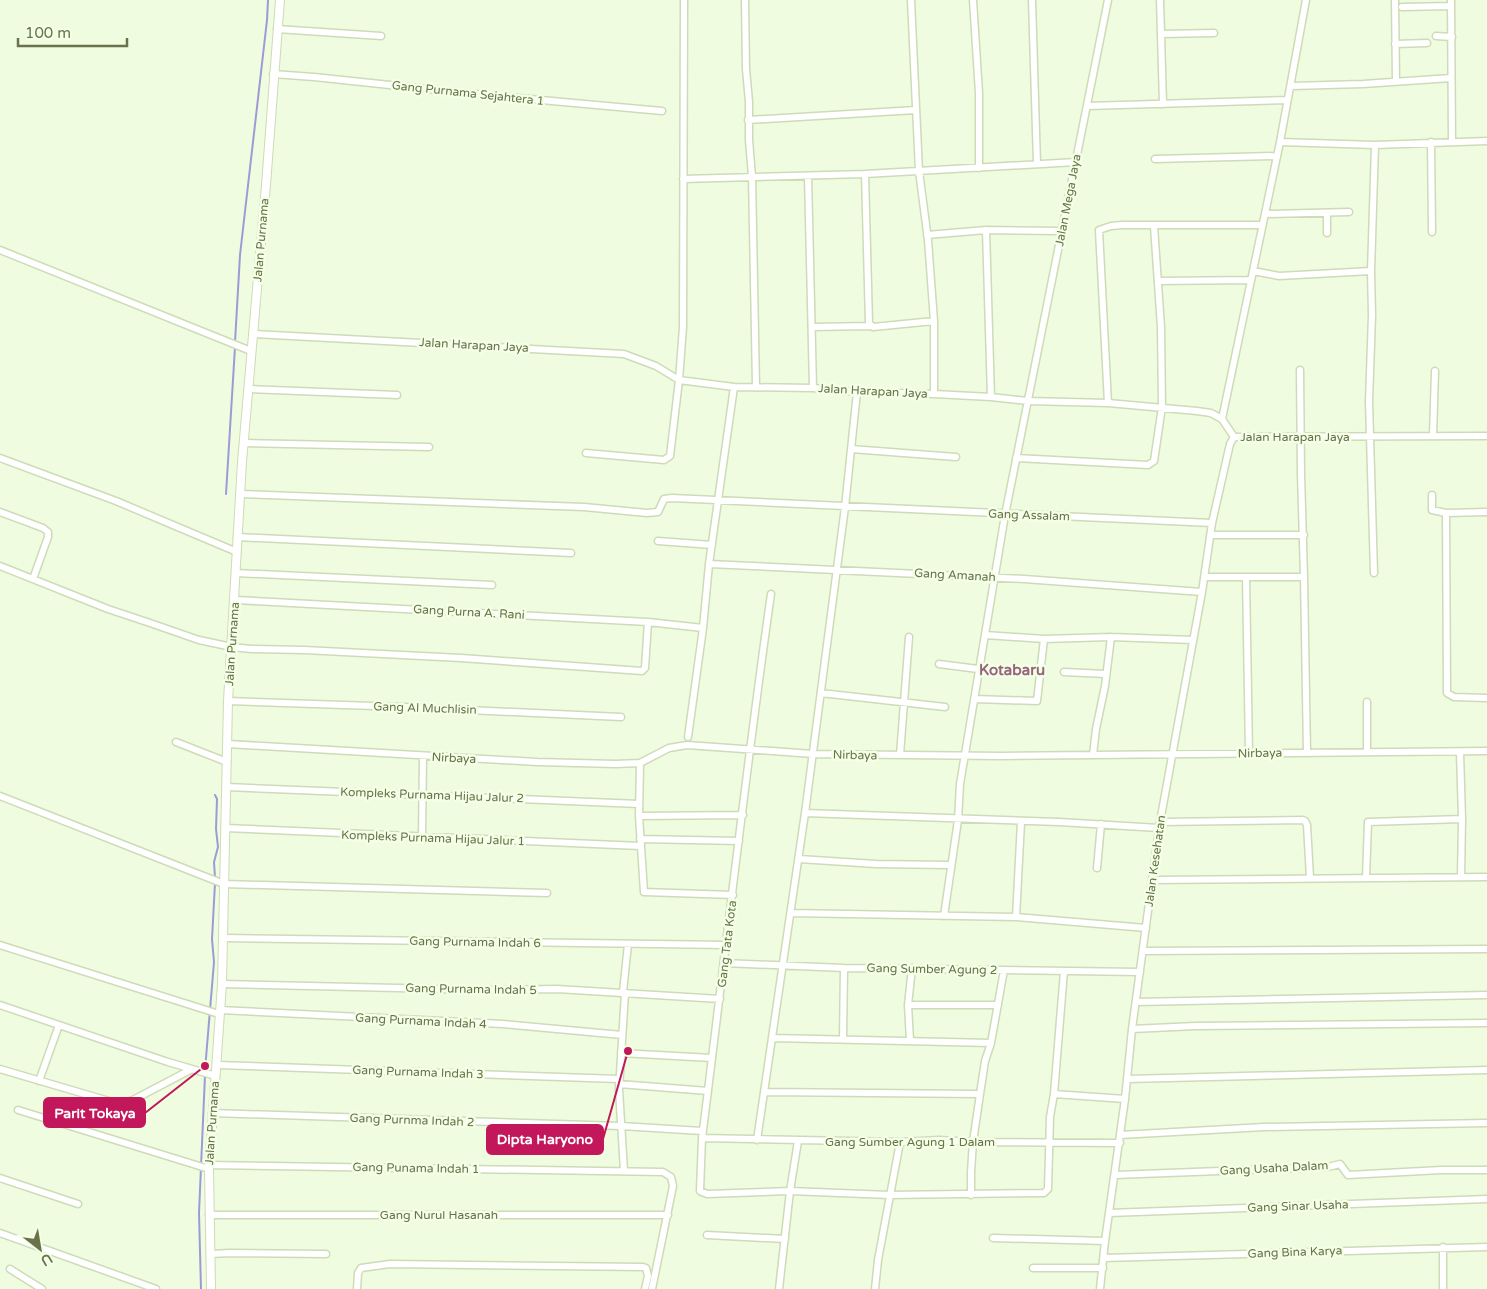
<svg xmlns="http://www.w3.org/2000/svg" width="1487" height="1289" viewBox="0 0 1487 1289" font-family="'Varela Round',sans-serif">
<rect width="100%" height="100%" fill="#effce0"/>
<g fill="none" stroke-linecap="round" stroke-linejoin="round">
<!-- stream -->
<path stroke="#9c9bd6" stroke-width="2" d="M235,342L240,255L267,20L268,0
M226,494L235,347
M215,878L214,862L218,847L216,829L217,799L215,795
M205,1070L214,962L212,939L215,883
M201,1289L199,1213L205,1075"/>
<defs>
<path id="minor" d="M745,0L746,69L749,102V140L752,176L756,386
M911,0L919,171L928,240L934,321V394
M973,0L979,93V168
M1032,0L1037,164
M1160,0L1163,104
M1395,0L1396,81
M1451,0L1452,141
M1402,7L1451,6
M277,29L381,36
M1161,34L1214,33
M1436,36L1452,37
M1395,44L1427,43
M273,74L314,77L475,94L662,111
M1291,86L1363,84L1451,78
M1087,106L1287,100
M748,120L916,110
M1280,142L1375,145L1487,141
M1431,142L1432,232
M1155,159L1277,156
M865,174L869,323L873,327L934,321
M808,176L813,388
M683,179L865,174L1076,162
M1327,213V233
M1265,214L1349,212
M986,230L991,397
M927,235L986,230L1062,231
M0,250L251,351
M1253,271L1279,276L1371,271
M1158,281L1251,280
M812,327L871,326
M253,334L624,354L656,366L679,380L734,387L813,388L857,392L934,394L991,397L1028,401L1108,403L1197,411L1211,413L1222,419L1234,437L1487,436
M248,389L397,395
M1108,403L1099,230L1111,226L1122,225H1262
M1222,419L1280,142L1306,0
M1433,436L1435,371
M244,443L429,447
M851,449L956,457
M586,453L664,460L670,456L679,380L683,327L684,0
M0,458L116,501L237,552
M1016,458L1148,465L1154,461L1162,407L1161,327L1154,226
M240,494L584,507L647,513L658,512L664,499L672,498L1212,523
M1432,495V510L1446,513L1487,512
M0,512L43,528L48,532V537L33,579
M1446,513L1447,693L1454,697L1487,698
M1211,535H1304
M237,537L571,553
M658,541L712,545
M709,564L1024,579L1202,592
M0,566L108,609L150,623L199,640L232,647L251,649L304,650L461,658L642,671L645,668L648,622
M236,573L492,585
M1374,573L1369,402L1372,315L1371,271L1375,145
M1204,577H1246L1249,753
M1246,577H1304L1301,474L1300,370
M1304,577L1307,753
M771,594C745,775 725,957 702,1138L700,1191L707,1194L790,1191L889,1195L1044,1193L1048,1189L1050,1117L1054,1094
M235,600L648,622L703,628
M985,635L1044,639L1111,637L1193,640
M939,664L978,669
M1064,672L1106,674
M821,693L945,707
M975,699L1037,701L1044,639
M228,701L404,707L621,717
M688,737L703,628L709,564L734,387
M176,742L227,762
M228,744L537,762L616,764L640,763L669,748L687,745L813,754L1002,756L1487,751
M1367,752V702
M1460,752L1462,819L1461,877
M900,755L909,637
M1093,755L1096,729L1105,686L1111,637
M640,763L639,816L743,815
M226,787L639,804
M0,796L224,884L547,893
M805,813L1059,822L1159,828
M639,816L644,892L733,895
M1160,822L1303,820L1305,821L1307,825L1310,878
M225,828L640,846
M422,837L423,756
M640,839L739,841
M799,859L876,864L950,865
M1097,868L1101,824
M1366,878L1368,822L1462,819
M1152,880L1487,877
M791,913L1016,917L1021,822
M944,916L958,820L960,784L1005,515L1108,0
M1016,917L1146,928
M224,938L727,945
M0,945L219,1014
M1143,951L1487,949
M724,963L844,968L1140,972
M1064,971L1054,1094L1125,1099
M222,984L486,990L557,989L720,999
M623,992L628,944
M1136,1002L1487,995
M0,1005L168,1062L216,1076
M908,1005H998
M220,1010L503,1024L622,1035
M1132,1029L1195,1026L1487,1023
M773,1038L991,1043
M843,1039L844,968
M910,1041L908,1005L912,968
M621,1053L712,1058
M217,1065L619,1079
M0,1069L119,1104L133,1100L192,1069
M1127,1079L1487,1070
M39,1081L59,1025
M619,1084L708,1091
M765,1092L980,1094
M18,1110L209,1169
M212,1113L621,1126L702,1131
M1120,1135L1264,1127L1487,1123
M702,1138L900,1142L939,1140L973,1142L1120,1143
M757,1140L805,813L845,507L857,392
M209,1165L663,1172L671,1177L673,1186L652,1289
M624,1171L619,1089L625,993
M1115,1175L1328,1167L1340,1164L1348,1175L1441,1170H1487
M0,1178L78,1204
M971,1195V1172L973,1142L980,1094L985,1061L991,1043L1004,970
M1109,1213L1487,1199
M209,1215H668
M0,1233L156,1289
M707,1235L785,1239
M993,1238L1105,1241
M211,1254L230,1253L326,1254
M1104,1258L1487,1247
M1033,1268H1103
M10,1269L42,1289
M357,1289L358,1273L361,1268L390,1264L643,1267L646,1268L648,1276L645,1289
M779,1289L790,1191L798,1141
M875,1289L878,1260L900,1142
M1100,1289L1105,1241L1125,1099L1132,1029L1160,822L1202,592L1212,523L1230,444L1234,437
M1443,1289V1247"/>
<path id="tertiary" d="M211,1289L209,1169L222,984L228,701L242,462L266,185L280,0"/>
</defs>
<!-- minor casing -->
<use href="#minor" stroke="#cedbb7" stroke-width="9"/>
<!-- tertiary casing -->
<use href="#tertiary" stroke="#cedbb7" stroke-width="10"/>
<!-- minor -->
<use href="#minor" stroke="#fff" stroke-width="6"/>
<!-- tertiary -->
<use href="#tertiary" stroke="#fff" stroke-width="8"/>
</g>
<g text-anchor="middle" stroke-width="5" stroke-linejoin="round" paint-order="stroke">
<!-- street labels -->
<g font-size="12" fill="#697248" stroke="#f3ffe6">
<text transform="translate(468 93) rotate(6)" y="4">Gang Purnama Sejahtera 1</text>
<text transform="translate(1068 200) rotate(-79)" y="4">Jalan Mega Jaya</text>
<text transform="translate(261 240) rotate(-85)" y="4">Jalan Purnama</text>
<text transform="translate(474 345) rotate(3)" y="4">Jalan Harapan Jaya</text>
<text transform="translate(873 391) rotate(3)" y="4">Jalan Harapan Jaya</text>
<text x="1295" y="441">Jalan Harapan Jaya</text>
<text transform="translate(1029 515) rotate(2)" y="4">Gang Assalam</text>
<text transform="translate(955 575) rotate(3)" y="4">Gang Amanah</text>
<text transform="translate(469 612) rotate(3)" y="4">Gang Purna A. Rani</text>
<text transform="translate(232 644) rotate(-86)" y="4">Jalan Purnama</text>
<text transform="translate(425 708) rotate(2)" y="4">Gang Al Muchlisin</text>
<text transform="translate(1260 753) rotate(-1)" y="4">Nirbaya</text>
<text transform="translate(855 755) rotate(1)" y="4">Nirbaya</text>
<text transform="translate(454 758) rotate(3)" y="4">Nirbaya</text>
<text transform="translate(432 795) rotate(2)" y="4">Kompleks Purnama Hijau Jalur 2</text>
<text transform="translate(433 838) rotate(2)" y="4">Kompleks Purnama Hijau Jalur 1</text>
<text transform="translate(1155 861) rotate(-82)" y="4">Jalan Kesehatan</text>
<text transform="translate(475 942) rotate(1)" y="4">Gang Purnama Indah 6</text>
<text transform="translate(727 944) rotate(-83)" y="4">Gang Tata Kota</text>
<text transform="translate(932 969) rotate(1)" y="4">Gang Sumber Agung 2</text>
<text transform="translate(471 989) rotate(1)" y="4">Gang Purnama Indah 5</text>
<text transform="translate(421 1021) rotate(3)" y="4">Gang Purnama Indah 4</text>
<text transform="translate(418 1072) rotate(2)" y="4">Gang Purnama Indah 3</text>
<text transform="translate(412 1120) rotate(2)" y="4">Gang Purnma Indah 2</text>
<text transform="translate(212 1123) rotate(-86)" y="4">Jalan Purnama</text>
<text x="910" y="1146">Gang Sumber Agung 1 Dalam</text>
<text transform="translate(416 1168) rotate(1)" y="4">Gang Punama Indah 1</text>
<text transform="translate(1274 1168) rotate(-3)" y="4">Gang Usaha Dalam</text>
<text transform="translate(1298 1206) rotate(-2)" y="4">Gang Sinar Usaha</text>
<text x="439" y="1219">Gang Nurul Hasanah</text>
<text transform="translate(1295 1252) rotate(-2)" y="4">Gang Bina Karya</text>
</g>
<!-- quarter labels -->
<g font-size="15" font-weight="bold" fill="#96637b" stroke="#f3ffe6">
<text x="1012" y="675">Kotabaru</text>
</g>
</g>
<!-- callouts -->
<path fill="none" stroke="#c2185b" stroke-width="2" d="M205 1066L145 1113M628 1051L603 1139"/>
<g fill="#c2185b" stroke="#f3ffe6" stroke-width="2">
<circle cx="205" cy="1066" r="5"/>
<circle cx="628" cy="1051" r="5"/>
</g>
<g fill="#c2185b" stroke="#c2185b" stroke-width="2">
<rect x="44" y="1098" width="101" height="29" rx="5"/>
<rect x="487" y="1125" width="116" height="29" rx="5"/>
</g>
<g font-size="14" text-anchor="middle" font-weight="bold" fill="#fff">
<text x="95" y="1118">Parit Tokaya</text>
<text x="545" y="1144">Dipta Haryono</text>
</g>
<!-- north arrow -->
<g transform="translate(40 1249) rotate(149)" stroke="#f3ffe6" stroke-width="4" paint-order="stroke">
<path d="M0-4L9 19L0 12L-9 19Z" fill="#697248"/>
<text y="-8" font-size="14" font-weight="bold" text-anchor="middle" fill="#697248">U</text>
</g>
<!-- scale -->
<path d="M18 38v8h109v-8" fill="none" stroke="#697248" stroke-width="2.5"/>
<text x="25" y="38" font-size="15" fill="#697248" stroke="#f3ffe6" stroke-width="4" paint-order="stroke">100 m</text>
</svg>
